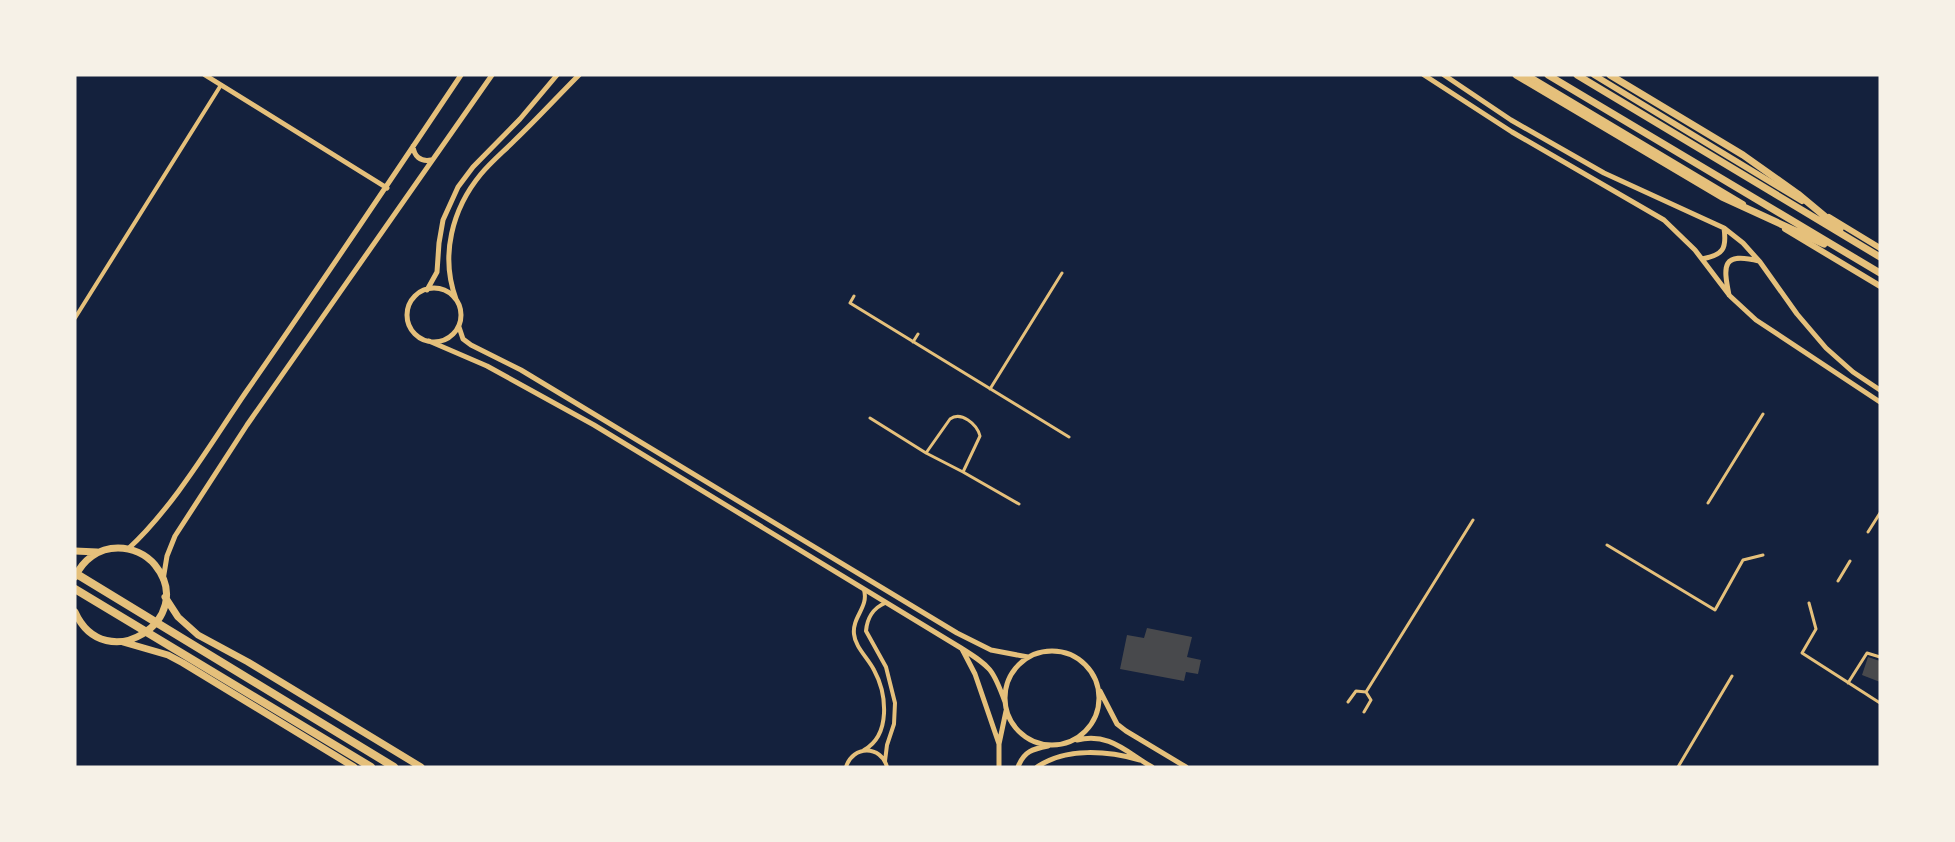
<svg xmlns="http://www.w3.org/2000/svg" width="1955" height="842" viewBox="0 0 1955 842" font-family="Ubuntu,sans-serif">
<rect width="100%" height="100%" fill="#14213d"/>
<!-- building -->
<path fill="#48494c" d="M1147,628L1192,637L1187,657L1201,660L1198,674L1186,672L1184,681L1120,669L1127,635L1144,638Z
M1868,657L1880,661V682L1862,675Z"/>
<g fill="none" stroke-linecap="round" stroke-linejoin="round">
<!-- pedestrian -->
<path stroke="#e5c07b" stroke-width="3" d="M854,296L850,303L1069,437
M913,342L918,334
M990,389L1062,273
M870,418L926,453L963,472L1019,504
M926,453L950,419C961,411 977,424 980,436L963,472
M1708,503L1763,414
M1868,532L1880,513
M1607,545L1715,610L1743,560L1763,555
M1838,581L1850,561
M1809,603L1816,629L1802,653L1880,703
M1848,683L1867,653L1880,657
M1366,692L1473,520
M1348,702L1356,691L1366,692L1371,700L1364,712
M1678,767L1732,676"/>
<!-- minor -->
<path stroke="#e5c07b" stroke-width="4" d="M75,318L221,85
M864,590C869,607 852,617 854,634C855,647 868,658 874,670C887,694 891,735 864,750
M885,761L887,745L894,724L895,703L886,667L866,631C867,619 873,608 885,603
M846,767C853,745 881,745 887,767"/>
<!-- tertiary -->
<path stroke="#e5c07b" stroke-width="5" d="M205,75L387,188
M1424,75L1512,132L1664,220L1695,250L1730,296L1756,320L1880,402
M1444,75L1511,120L1604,173L1724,228L1743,243L1760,262L1797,314L1826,348L1853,372L1880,390
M413,146C414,156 420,162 431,160
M1702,259C1723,255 1727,249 1724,228
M407 315a27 27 0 1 1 54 0a27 27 0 1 1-54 0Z
M427,290L437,272L439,243L443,220L458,187L473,167L520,119L557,75
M1729,295C1723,265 1722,252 1759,261
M456,299C440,256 452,209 481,174C491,162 503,152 514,141C536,120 557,97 579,75
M459,327L463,339L471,345L521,370L957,633L991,650L1028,657
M429,341L487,366L594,425L961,648C991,667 993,669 1005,702
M128,549C173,508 211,443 246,392C319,287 390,181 461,75
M163,580L167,556L175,536L247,425L492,75
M962,649L975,674L999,744
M1005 698a47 47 0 1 1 94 0a47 47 0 1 1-94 0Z
M1100,691L1117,724L1126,731L1186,767
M1077,740C1109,732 1126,752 1152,767
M999,767V744L1006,711
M1018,767C1024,751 1033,749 1048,746
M1037,767C1066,747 1108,751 1140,760"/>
<!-- secondary -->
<path stroke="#e5c07b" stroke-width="6" d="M1527,75L1743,204
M1594,75L1802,201
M1829,217L1880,248
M1785,229L1880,286"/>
<!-- primary -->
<path stroke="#e5c07b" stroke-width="7" d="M75,551L97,552
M75,577C83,560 98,548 118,548C132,548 146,554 155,565C199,619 105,679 75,612
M165,597L178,617L198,635L248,662L421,767
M123,642L168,655L183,663L354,767"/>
<!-- trunk -->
<path stroke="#e5c07b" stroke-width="7" d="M1516,75L1722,197L1824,244
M1548,75L1880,273
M1577,75L1880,257
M1610,75L1743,155L1798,194L1840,229"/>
<!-- motorway -->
<path stroke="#e5c07b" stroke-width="8" d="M75,573L394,767
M75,589L371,767"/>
</g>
<!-- border -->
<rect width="1955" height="842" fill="none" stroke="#f6f1e7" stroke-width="153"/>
</svg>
